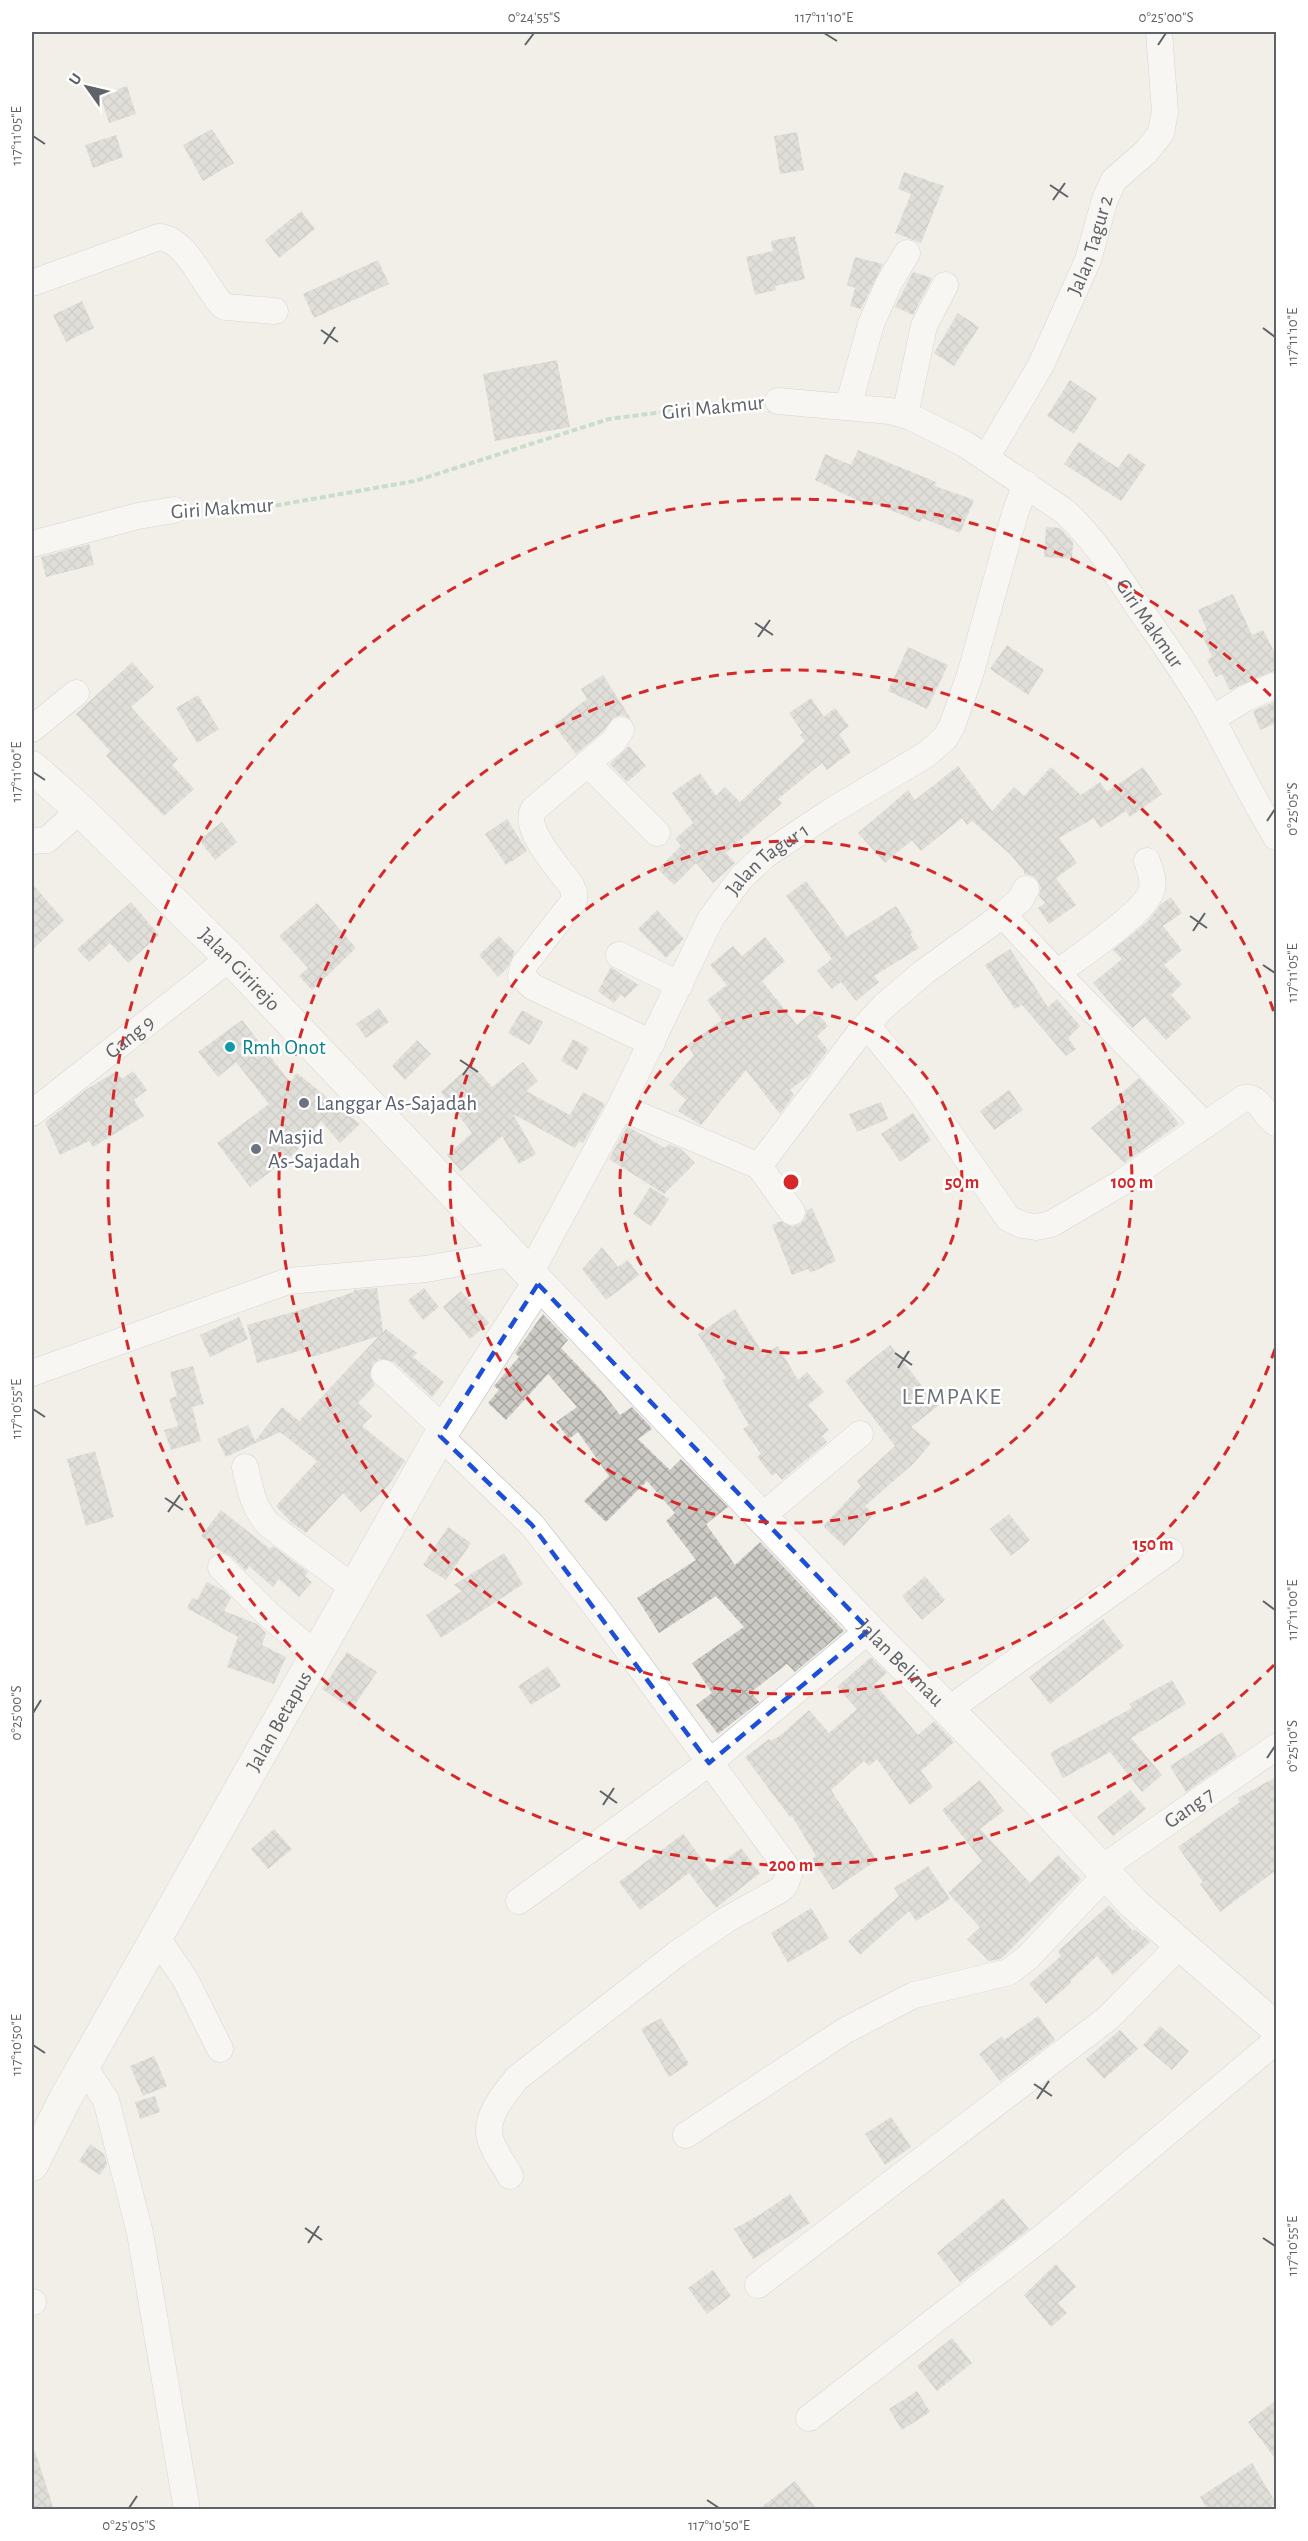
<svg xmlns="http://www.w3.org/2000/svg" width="1308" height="2541" viewBox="0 0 1308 2541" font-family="'Alegreya Sans',sans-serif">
<defs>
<pattern id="building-cross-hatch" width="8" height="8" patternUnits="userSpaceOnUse" patternTransform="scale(1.5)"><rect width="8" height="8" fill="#cccac5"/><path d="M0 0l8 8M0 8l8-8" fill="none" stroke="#a9a8a4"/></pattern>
</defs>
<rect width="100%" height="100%" fill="#f1efe8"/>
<!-- building -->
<path fill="url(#building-cross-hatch)" d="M127,86L136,114L109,123L100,95Z
M212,129L234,163L203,181L183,145Z
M797,132L804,170L780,174L774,136Z
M116,135L123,157L93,168L85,145Z
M904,172L944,186L921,243L895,233L911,194L898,189Z
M301,211L315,229L279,258L265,240Z
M795,236L805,279L775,286L776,290L755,295L746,257L773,251L771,241Z
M855,257L883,264L861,309L850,306L855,288L847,285Z
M378,260L389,284L314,318L303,294Z
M913,272L932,278L913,315L895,307Z
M82,301L94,328L66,342L53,315Z
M958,313L979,327L954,366L934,353Z
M557,360L570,427L495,441L483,374Z
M1070,380L1097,398L1074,434L1047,416Z
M1079,442L1118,468L1129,453L1146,465L1121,501L1064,464Z
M858,450L936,482L935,486L974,500L960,533L922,518L920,522L873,503L871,507L815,480L825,454L851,465Z
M1046,527L1060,528L1073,542L1072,559L1044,557Z
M89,544L94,565L46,577L41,557Z
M1233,594L1252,635L1263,630L1276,655V670L1230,690L1222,674L1216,677L1207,660L1212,657L1201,633L1207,630L1198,610Z
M1007,645L1044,670L1028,695L990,669Z
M908,647L948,665L927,709L888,691Z
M132,662L154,687L131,707L178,759L172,765L194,789L164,816L106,756L110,751L76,714Z
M603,675L631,719L622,715L614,717L603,731L576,754L554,725L587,699L581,689Z
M198,695L219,729L197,743L176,708Z
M811,698L824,717L835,708L849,726L839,734L851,752L827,770L822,763L778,799L782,803L726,853L735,863L713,883L696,863L674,885L658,869L681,846L675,839L693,823L672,793L700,773L716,796L725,787L740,802L805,741L800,735L803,733L789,713Z
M1276,701V723L1260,730L1253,711Z
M629,746L646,766L627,782L610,764Z
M958,766L992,811L1014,787L1024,796L1051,767L1081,795L1100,782L1107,792L1143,767L1162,794L1130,817L1126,811L1100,828L1094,818L1059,838L1077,863L1056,878L1076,905L1049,924L1038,908L1045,903L1039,896L1041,888L1038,881L1033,876L1024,874V871L1010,854L972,821L967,825L962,818L921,851L912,840L885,863L858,833L908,790L915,800Z
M507,819L527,851L506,865L485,834Z
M222,822L237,842L215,860L199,840Z
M806,881L847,937L896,906L913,933L910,934L919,948L874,976L879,982L856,1001L841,982L832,989L817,971L832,959L786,896Z
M32,884L64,920L32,950Z
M1171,897L1182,913L1163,926L1182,950L1164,965L1182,984L1171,995L1191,1017L1166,1040L1145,1017L1132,1028L1093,983L1122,959L1113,950L1148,921L1161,904Z
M131,902L159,935L128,963L110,943L89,962L77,949Z
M317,903L356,948L312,990L299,976L308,968L279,936Z
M657,910L684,939L666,958L638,929Z
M499,936L515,952L508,967L498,977L479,955Z
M765,937L785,961L762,981L797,1025L815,1010L828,1026L817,1036L828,1050L808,1076L790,1090L794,1095L780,1114L746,1070L701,1125L678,1111L686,1100L669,1085L694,1055L687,1045L722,1020L707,1000L727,985L710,965L733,946L742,956Z
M1010,949L1048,1007L1057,999L1080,1026L1068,1038L1076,1049L1066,1056L1022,1005L1015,1009L985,965Z
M611,967L638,985L625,998L621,994L614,1003L598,991Z
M379,1008L389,1022L366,1038L356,1024Z
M522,1010L543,1022L530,1045L508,1033Z
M242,1020L290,1082L297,1073L360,1124L340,1143L321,1121L295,1153L250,1187L217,1143L269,1104L236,1062L218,1077L198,1052Z
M573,1039L589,1048L577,1070L561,1061Z
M417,1040L431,1054L405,1080L392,1066Z
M523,1062L538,1081L526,1091L570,1115L583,1092L605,1104L583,1143L579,1141L575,1148L513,1114L536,1154L519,1164L502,1136L461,1171L447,1155L472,1133L441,1092L472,1064L492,1087Z
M117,1071L122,1079L133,1071L147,1090L134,1100L144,1116L93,1147L89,1141L60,1155L45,1122L87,1089Z
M1139,1078L1167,1108L1179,1124L1124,1163L1091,1128L1123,1101L1118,1096Z
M1009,1090L1023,1110L994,1130L980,1111Z
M881,1102L888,1119L857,1132L849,1114Z
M913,1113L931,1140L900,1162L881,1134Z
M627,1126L665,1148L669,1144L681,1149L695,1163L664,1194L609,1159Z
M650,1187L669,1199L651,1226L633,1214Z
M812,1208L836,1261L810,1273L808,1269L792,1275L772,1225L781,1221L793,1227L800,1224L805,1219L807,1210Z
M602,1247L618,1267L628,1260L639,1275L606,1300L582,1269Z
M377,1288L383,1332L386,1329L417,1353L413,1357L444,1382L432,1397L394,1362L380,1359L373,1363L370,1377L375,1385L358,1403L372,1416L362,1426L405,1461L388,1486L361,1512L343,1493L306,1533L292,1523L276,1506L317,1461L280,1432L226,1457L217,1439L248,1425L255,1441L282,1407L299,1421L379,1336L315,1356L308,1357L306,1349L257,1363L247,1325L300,1310L354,1292V1290Z
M424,1288L439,1307L423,1320L408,1300Z
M461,1291L489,1323L470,1339L443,1307Z
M735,1309L764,1355L778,1346L798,1380L807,1372L824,1392L808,1405L829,1430L822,1436L827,1442L782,1480L776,1473L772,1476L757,1457L761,1454L743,1429L749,1425L722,1380L726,1378L698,1334Z
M543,1314L568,1340L561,1348L600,1389L620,1415L632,1407L649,1425L652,1429L638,1439L670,1470L681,1459L728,1507L706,1524L735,1565L760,1542L844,1631L795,1672L787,1664L751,1692L759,1702L718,1734L696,1705L712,1693L692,1663L744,1627L716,1596L659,1633L637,1598L696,1560L666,1521L675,1513L647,1481L606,1522L584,1501L609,1476L578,1432L569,1439L556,1422L577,1407L548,1374L506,1420L488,1403L499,1390L494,1386L519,1357L515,1353Z
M239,1317L248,1339L210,1357L200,1335Z
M890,1345L938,1406L911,1427L931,1443L914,1463L865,1506L874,1514L844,1546L823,1526L861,1486L857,1481L895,1446L845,1381Z
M193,1366L204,1404L192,1407L201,1441L171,1450L164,1430L178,1426L169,1399L177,1396L170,1372Z
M95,1451L114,1517L86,1526L67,1459Z
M221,1510L270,1549L273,1546L308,1572L305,1576L312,1582L299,1597L279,1579L273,1587L249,1566L246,1571L231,1556L222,1552L201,1536Z
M1009,1514L1030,1540L1011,1556L990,1529Z
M448,1527L471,1543L446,1580L423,1565Z
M504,1553L523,1584L441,1638L426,1615L462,1591L454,1585Z
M925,1576L945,1600L922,1620L902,1596Z
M207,1582L224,1591L231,1598L224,1611L257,1624L266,1633L262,1645L286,1657L274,1684L227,1667L238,1637L187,1608L192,1598L197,1600Z
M1103,1619L1124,1646L1050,1704L1029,1677Z
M347,1652L377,1672L352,1709L322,1689Z
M871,1657L887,1673L875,1684L918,1735L934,1721L954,1742L921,1771L933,1787L910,1805L877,1759L869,1766L864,1761L831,1790L877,1860L833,1890L812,1859L816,1856L792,1816L790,1817L745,1757L769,1739L771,1741L781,1735L809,1710L829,1733L857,1709L837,1687Z
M548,1666L561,1686L531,1705L518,1686Z
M1172,1680L1186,1704L1131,1738L1162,1775L1142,1792L1110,1752L1063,1778L1050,1753L1132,1708L1129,1704Z
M1222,1732L1237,1756L1186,1792L1170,1766Z
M1276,1777V1870L1220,1912L1200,1884L1203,1882L1178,1847L1240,1802L1238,1798Z
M980,1780L1004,1811L980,1829L1030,1883L1058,1855L1081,1879L1001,1959L989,1961L967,1939L980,1927L948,1893L982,1861L942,1810Z
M1130,1790L1146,1809L1113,1836L1097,1817Z
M274,1829L292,1849L268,1869L251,1849Z
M683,1834L711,1871L741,1848L760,1873L716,1908L689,1873L640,1910L619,1882Z
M928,1866L950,1899L916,1921L909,1911L860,1955L848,1941L899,1896L894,1888Z
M1109,1905L1133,1931L1135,1929L1150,1942L1113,1975L1097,1956L1070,1981L1071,1983L1046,2004L1029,1984L1061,1956L1058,1951Z
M811,1908L829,1938L788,1963L771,1933Z
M1038,2016L1055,2040L1000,2081L979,2054L1002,2036L1004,2040Z
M661,2018L689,2064L669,2077L641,2029Z
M1160,2026L1189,2051L1172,2070L1143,2045Z
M1120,2030L1138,2049L1104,2079L1086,2059Z
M154,2056L167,2086L143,2096L130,2066Z
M155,2096L160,2112L140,2119L135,2102Z
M891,2117L911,2147L885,2165L865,2134Z
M90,2144L104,2154L107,2164L100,2175L79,2161Z
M790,2194L810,2223L753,2259L734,2229L761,2214Z
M1003,2198L1029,2229L960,2282L937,2253Z
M1056,2264L1076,2287L1058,2303L1067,2313L1051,2327L1024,2295Z
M713,2270L731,2296L707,2314L688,2288Z
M952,2338L972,2363L937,2391L917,2366Z
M917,2391L930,2412L902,2430L889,2409Z
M1276,2400V2460L1248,2422Z
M32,2451H35L54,2510H32Z
M1252,2463L1276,2503L1267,2510H1208L1200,2497Z
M795,2481L817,2510H758Z"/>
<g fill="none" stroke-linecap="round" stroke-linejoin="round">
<defs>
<g id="minor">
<path d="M32,283L159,237C187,239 204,286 222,305L226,307L275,311"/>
<path id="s1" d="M778,401L890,411L911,417L965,444L1064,511C1093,537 1116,573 1137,605C1163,643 1191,680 1213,721C1234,760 1253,799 1276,837"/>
<path d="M848,407L871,324L889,283L907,253"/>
<path d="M905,415L924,326L945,285"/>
<path id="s2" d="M986,458L1041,365L1088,260L1105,199L1114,180L1146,152L1161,133L1165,112L1159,32"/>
<path d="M32,544L138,516L174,510"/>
<path d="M1212,719L1244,699L1276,685"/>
<path d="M32,729L76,693"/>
<path d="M621,730L614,741L533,810C523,830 559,868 571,885L574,892V901L524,965L521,976L533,987L652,1043"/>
<path d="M588,764L657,833"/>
<path d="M32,841L47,840L80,810"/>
<path d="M1003,915L1020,900L1026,889"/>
<path d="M619,955L680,985"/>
<path d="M1057,973C1078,957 1146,913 1152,889C1154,879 1150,870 1147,861"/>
<path d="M867,1025L917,1087L1008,1218L1022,1225L1036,1227L1051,1224L1121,1183L1244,1098C1260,1095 1264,1117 1276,1123"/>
<path d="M620,1107L759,1166L792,1212"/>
<path id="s3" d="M32,1113L230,958"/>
<path d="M759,1166L861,1031L884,1006L924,972L1003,915L1057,973L1205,1125"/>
<path id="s4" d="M529,1275L620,1107L711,918L741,878L764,856L830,812L927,754L945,738L952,726L970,675L1015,513L1026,484"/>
<path d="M32,1373L288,1281L426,1269L510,1254"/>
<path d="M384,1373L444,1429"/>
<path d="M440,1436L532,1525L600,1612L785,1865L789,1874L785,1885L780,1890L726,1920L678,1953L517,2078C505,2093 484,2117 490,2138C493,2151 504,2164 510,2176"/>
<path d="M245,1467C250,1489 253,1507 268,1524L354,1588"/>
<path d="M761,1517L860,1434"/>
<path d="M221,1567L269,1615L316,1655"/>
<path d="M948,1710L1170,1551"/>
<path id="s5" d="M1102,1868L1276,1747"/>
<path d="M519,1901L709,1763L869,1630"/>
<path d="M157,1938L185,1979L220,2049"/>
<path d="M84,2067L106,2100L140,2233L187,2510"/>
<path d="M686,2135L846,2030L914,1995L1009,1972L1028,1957L1107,1874"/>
<path d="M758,2285L1108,2018L1180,1945"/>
<path d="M32,2302H33"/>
<path d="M809,2418L1048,2233L1276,2041"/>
</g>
<g id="tertiary">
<path id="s6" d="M32,767L80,810L230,958L869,1630L1042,1805L1134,1904L1276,2028"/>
<path id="s7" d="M32,2165L65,2099L440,1436L538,1284"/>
</g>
</defs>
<!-- minor casing -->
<use href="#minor" stroke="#b5b8bc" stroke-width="27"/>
<!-- tertiary casing -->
<use href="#tertiary" stroke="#b5b8bc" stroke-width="33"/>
<!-- path -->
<path stroke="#9cc7a9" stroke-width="4" stroke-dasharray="6 3" stroke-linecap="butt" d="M195,511H244L415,481L609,419L756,400"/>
<!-- minor -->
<use href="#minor" stroke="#fff" stroke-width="26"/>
<!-- tertiary -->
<use href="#tertiary" stroke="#fff" stroke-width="32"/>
</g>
<!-- marked area -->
<path d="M0 0H1308V2541H0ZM538,1284L869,1630L709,1763L532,1525L440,1436Z" fill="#f1efe8" fill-opacity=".55" fill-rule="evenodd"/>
<path fill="none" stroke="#1d4ed8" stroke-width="4.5" stroke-dasharray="12 8" stroke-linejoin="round" d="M538,1284L869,1630L709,1763L532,1525L440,1436Z"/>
<!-- ticks -->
<path fill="none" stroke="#5f6368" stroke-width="2" d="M824,33L837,41M525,45L534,33M1158,45L1166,33M33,136L45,144M1050,185L1068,197M1053,200L1065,183M1263,328L1275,337M321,330L338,342M324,344L335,327M755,623L773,635M758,637L770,620M33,772L45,780M1267,821L1275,809M1190,916L1207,928M1193,931L1205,913M1263,965L1275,973M460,1060L478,1072M463,1075L475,1058M895,1353L912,1365M898,1368L909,1351M33,1409L45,1417M165,1498L183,1510M168,1512L180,1495M1263,1601L1275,1610M33,1713L41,1700M1267,1758L1275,1746M600,1791L617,1803M603,1805L614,1788M33,2045L45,2053M1034,2084L1052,2096M1037,2099L1049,2081M305,2228L322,2240M1263,2238L1275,2246M308,2243L319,2226M707,2500L719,2508M129,2508L137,2496"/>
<!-- distance rings -->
<g fill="none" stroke="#d62828" stroke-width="3" stroke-dasharray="10 8">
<circle cx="791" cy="1182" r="171"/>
<circle cx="791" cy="1182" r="341"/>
<path d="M1275 1349A512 512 0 1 1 1275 1015"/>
<path d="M1274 1665A683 683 0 1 1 1274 699"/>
</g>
<!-- markers -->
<circle fill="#0f9aa8" stroke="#fff" stroke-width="2" cx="230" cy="1047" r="6"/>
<g fill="#6b7280" stroke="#fff" stroke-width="2">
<circle cx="304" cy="1103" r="6"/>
<circle cx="256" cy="1149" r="6"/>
</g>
<g text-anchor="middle" stroke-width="5" stroke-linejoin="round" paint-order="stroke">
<!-- street labels -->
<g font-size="21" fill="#5f6368" stroke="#fff">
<text dy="7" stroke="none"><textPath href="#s2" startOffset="238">Jalan Tagur 2</textPath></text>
<text transform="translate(713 407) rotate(-6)" y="7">Giri Makmur</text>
<text transform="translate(222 508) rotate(-4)" y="7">Giri Makmur</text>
<text dy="7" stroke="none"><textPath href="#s1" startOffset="456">Giri Makmur</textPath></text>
<text dy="7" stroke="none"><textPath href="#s4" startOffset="483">Jalan Tagur 1</textPath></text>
<text dy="7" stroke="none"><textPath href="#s6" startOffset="290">Jalan Girirejo</textPath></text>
<text dy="7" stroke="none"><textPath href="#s3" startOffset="124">Gang 9</textPath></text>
<text dy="7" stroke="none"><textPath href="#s6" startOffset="1248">Jalan Belimau</textPath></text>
<text dy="7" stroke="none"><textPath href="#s7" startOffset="508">Jalan Betapus</textPath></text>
<text dy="7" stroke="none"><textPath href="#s5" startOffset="106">Gang 7</textPath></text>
</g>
<!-- culture labels -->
<g font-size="21" fill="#0d838f" stroke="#fff" text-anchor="start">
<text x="242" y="1054">Rmh Onot</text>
</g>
<!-- worship labels -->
<g font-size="21" fill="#5b616d" stroke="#fff" text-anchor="start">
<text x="316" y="1110">Langgar As-Sajadah</text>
<text x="268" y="1144">Masjid<tspan x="268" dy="24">As-Sajadah</tspan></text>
</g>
<!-- quarter labels -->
<g font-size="24" letter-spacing="1.5" fill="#70757a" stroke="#fff">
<text x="952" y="1404">LEMPAKE</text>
</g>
</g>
<circle cx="791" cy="1182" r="9" fill="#d62828" stroke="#fff" stroke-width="3"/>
<g font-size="18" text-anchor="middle" font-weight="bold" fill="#d62828" stroke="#fff" stroke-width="5" stroke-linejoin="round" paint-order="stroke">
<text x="962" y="1188">50 m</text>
<text x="1132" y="1188">100 m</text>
<text x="1153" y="1550">150 m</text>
<text x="791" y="1871">200 m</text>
</g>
<!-- border -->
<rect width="1308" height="2541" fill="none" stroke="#ffffff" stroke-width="66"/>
<!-- north arrow -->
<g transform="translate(87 87) rotate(304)" stroke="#ffffff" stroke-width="4.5" paint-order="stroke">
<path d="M0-4.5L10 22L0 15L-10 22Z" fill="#5f6368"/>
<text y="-9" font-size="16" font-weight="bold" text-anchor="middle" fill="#5f6368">U</text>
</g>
<rect x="33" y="33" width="1242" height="2475" fill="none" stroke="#5f6368" stroke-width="2"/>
<g font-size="15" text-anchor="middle" fill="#5f6368">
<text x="534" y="22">0°24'55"S</text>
<text x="824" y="22">117°11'10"E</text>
<text x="1166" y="22">0°25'00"S</text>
<text transform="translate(16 136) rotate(-90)" y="5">117°11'05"E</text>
<text transform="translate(1292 337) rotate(-90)" y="5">117°11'10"E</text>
<text transform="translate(16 772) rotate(-90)" y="5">117°11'00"E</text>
<text transform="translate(1292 809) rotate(-90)" y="5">0°25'05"S</text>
<text transform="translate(1292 973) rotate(-90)" y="5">117°11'05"E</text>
<text transform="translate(16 1409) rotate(-90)" y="5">117°10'55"E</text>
<text transform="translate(1292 1610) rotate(-90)" y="5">117°11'00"E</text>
<text transform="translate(16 1713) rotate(-90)" y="5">0°25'00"S</text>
<text transform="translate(1292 1746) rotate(-90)" y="5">0°25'10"S</text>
<text transform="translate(16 2045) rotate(-90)" y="5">117°10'50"E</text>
<text transform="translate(1292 2246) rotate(-90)" y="5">117°10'55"E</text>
<text x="129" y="2530">0°25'05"S</text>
<text x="719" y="2530">117°10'50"E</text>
</g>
</svg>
